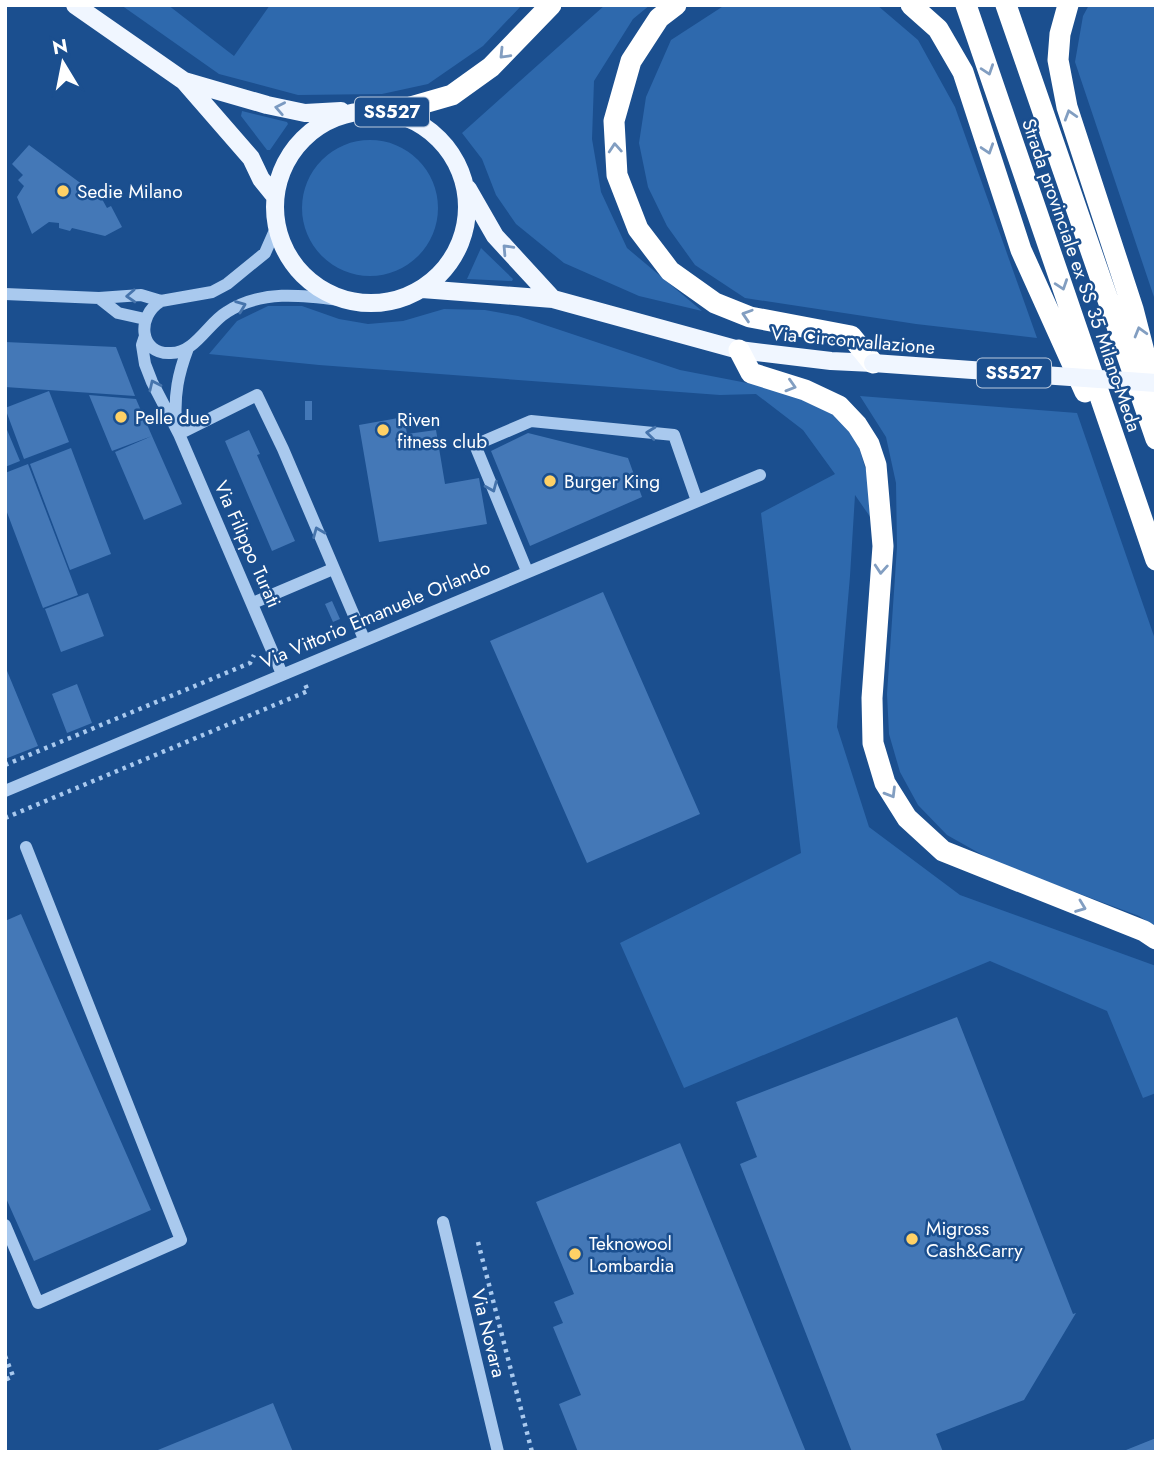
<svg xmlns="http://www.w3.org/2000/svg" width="1161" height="1457" viewBox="0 0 1161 1457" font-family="Jost,sans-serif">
<rect width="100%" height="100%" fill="#1b4f8f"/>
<!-- green -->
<path fill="#2e69ad" d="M121,5H168L234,56L270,5H522L483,46L428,84L382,94L298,95L219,74Z
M605,5H650L633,19L594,81L592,139L601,192L627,248L702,311L639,296L564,263L516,224L496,195L482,159L462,133Z
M725,5H877L918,40L955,107L1037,338L916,324L745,298L695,265L667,226L648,187L639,143L646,97L671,40Z
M1089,5H1156V303L1075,62L1083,16Z
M242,111L287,122L288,124L270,150H267L241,116Z
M302 208a68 68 0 1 1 136 0a68 68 0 1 1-136 0Z
M481,248L513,279L512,281L467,279Z
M268,306H302L339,319L368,324L403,321L444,309L485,310L518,316L680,370L783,390L829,410L844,425L858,444L868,477L875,524L855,495L850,576L837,727L869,827L960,895L1156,966V1093L1143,1098L1107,1011L990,961L684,1088L620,943L801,853L761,513L835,474L803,430L756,394L720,395L319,365L209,354L237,321Z
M860,396L1077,413L1156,642V927L1139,916L995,862L947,835L918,805L900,772L889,734L887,694L897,547L896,483L886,437Z"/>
<!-- building -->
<path fill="#4478b7" d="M29,145L102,199L107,208L111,206L122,227L105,236L72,228L70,231L59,228V223L49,222L32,234L17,197L24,186L18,180L23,175L12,164Z
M5,342L116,347L135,396L5,387Z
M49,391L69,442L24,459L5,408Z
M89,395L136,399L152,436L112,451Z
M305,401H312V420H305Z
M404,417L407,434L436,430L445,484L479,478L487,524L379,542L359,425Z
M5,425L20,461L5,467Z
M249,430L260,454L257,455L295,541L272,551L225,441Z
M528,433L628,458L642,497L530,546L491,451Z
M152,436L182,504L144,520L115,452Z
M71,448L111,554L70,570L30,464Z
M28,464L78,595L43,608L5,507V473Z
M603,592L700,814L587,863L490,641Z
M88,593L104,636L61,652L45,609Z
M332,601L340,619L333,622L325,604Z
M5,666L38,746L5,759Z
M77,684L92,723L67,733L52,694Z
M21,914L151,1210L34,1261L5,1196V921Z
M957,1017L1073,1314L1076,1313L1024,1400L936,1434L943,1452H852L740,1164L757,1157L736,1102Z
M680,1143L806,1452H578L559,1404L581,1395L553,1327L563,1323L554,1302L574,1294L536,1202Z
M273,1403L293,1452H153Z
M1156,1438V1452H1121Z"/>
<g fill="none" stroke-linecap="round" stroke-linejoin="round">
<!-- path -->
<path stroke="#a9c9ee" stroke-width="4.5" stroke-dasharray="3.5 5" stroke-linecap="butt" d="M5,765L250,663L254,655
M5,818L308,691L305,684
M478,1242L532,1452
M5,1356L13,1376L5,1380"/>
<!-- minor -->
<path stroke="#a9c9ee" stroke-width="12" d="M276,228L265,253L227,284L212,292L161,301C136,316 139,355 171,353C195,353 208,323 227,312C264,288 308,296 349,301
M5,294L99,298L141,295L161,301
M99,298L118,313L145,319
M145,336L142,345L145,364L152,382L179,434L282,674
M176,423C174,395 178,374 188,348
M179,434L257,395L283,449L364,639
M527,571L475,445L531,421L674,435L697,501
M253,603L333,569
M5,791L760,475
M443,1222L498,1452
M5,1225L38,1303L181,1240L26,847"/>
<!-- major -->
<path stroke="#f0f6ff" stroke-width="18" d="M75,5L184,81L251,158L261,179L274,195
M184,81L267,105L305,113L341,111
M275 207a96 96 0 1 1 192 0a96 96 0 1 1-192 0Z
M468,189L495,236L553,299
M422,289L553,299L739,350L831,361L873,363"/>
<!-- highway -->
<path stroke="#fff" stroke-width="21" d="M676,5L659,18L631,61L614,121L617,175L638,229L670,271L715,303L750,317L851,336L873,363
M911,5L938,29L963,72L1021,250L1085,392
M966,5L1156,560
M1006,5L1156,439
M1068,5L1060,34L1058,60L1067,107L1133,309L1156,398
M393,112L452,95L491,67L551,5
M739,350L751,373L805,390L839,406L857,425L869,444L876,465L883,546L872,698L873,743L885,783L907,818L943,851L1144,931L1156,939"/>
<!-- major-bridge -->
<path stroke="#f0f6ff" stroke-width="18" d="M873,363L1156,383"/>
</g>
<!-- one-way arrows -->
<defs><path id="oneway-chevron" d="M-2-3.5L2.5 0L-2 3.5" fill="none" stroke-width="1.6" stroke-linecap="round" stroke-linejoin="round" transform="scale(1.75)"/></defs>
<g stroke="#829ec1">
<use href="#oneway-chevron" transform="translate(504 54) rotate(134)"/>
<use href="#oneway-chevron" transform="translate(988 70) rotate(71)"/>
<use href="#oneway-chevron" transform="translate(1070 115) rotate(-107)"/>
<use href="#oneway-chevron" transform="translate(615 148) rotate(-94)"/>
<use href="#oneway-chevron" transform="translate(988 149) rotate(72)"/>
<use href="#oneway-chevron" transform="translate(1062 285) rotate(71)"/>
<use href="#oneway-chevron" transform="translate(747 315) rotate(-162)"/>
<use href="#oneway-chevron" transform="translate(1140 332) rotate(-106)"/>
<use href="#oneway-chevron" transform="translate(791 386) rotate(17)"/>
<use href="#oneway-chevron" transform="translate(881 569) rotate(94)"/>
<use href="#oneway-chevron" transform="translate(891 793) rotate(59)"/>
<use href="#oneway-chevron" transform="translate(1081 907) rotate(21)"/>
</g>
<g stroke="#7b9ac1">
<use href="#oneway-chevron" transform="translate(280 108) rotate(-169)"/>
<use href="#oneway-chevron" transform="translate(507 249) rotate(-133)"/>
</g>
<g stroke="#4674ac">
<use href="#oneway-chevron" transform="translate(131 296) rotate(177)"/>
<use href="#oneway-chevron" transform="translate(241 306) rotate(-21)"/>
<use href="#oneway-chevron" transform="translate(154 385) rotate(-115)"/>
<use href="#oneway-chevron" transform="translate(651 433) rotate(-174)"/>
<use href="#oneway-chevron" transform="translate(492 487) rotate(67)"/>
<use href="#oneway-chevron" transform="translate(318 532) rotate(-112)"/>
</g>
<!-- markers -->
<g fill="#ffd166" stroke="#1b4f8f" stroke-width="2.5">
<circle cx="63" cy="191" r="7"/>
<circle cx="121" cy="417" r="7"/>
<circle cx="383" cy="430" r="7"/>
<circle cx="550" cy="481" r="7"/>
<circle cx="912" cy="1239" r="7"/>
<circle cx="575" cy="1254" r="7"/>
</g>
<g text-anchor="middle" stroke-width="5" stroke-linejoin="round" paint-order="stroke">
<!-- shield labels -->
<g fill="#1b4f8f" stroke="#bbcadd" stroke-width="2">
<rect x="355" y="97.5" width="74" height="29" rx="5"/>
<rect x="977" y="358.5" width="74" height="29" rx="5"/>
</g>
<g font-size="18" font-weight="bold" fill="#fff">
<text x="392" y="118">SS527</text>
<text x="1014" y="379">SS527</text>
</g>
<!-- poi labels -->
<g font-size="19" fill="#fff" stroke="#1b4f8f" text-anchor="start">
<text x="77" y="198">Sedie Milano</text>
<text x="135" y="424">Pelle due</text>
<text x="397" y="426">Riven<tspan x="397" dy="22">fitness club</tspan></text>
<text x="564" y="488">Burger King</text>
<text x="926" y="1235">Migross<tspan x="926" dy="22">Cash&amp;Carry</tspan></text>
<text x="589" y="1250">Teknowool<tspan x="589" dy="22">Lombardia</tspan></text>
</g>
<!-- street labels -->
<g font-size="19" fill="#fff" stroke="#1b4f8f">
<text transform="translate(1082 275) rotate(71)" y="7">Strada provinciale ex SS 35 Milano-Meda</text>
<text transform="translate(853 340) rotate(5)" y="7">Via Circonvallazione</text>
<text transform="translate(248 544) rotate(66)" y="7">Via Filippo Turati</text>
<text transform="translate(375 614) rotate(-23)" y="7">Via Vittorio Emanuele Orlando</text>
<text transform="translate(489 1333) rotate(76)" y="7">Via Novara</text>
</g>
</g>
<!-- border -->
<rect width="1161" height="1457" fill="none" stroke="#ffffff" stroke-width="14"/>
<!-- north arrow -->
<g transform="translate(63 63) rotate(350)" stroke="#1b4f8f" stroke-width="5" paint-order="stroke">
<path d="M0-5L12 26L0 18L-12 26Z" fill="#ffffff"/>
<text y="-10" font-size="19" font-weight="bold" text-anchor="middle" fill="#ffffff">N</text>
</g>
</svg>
